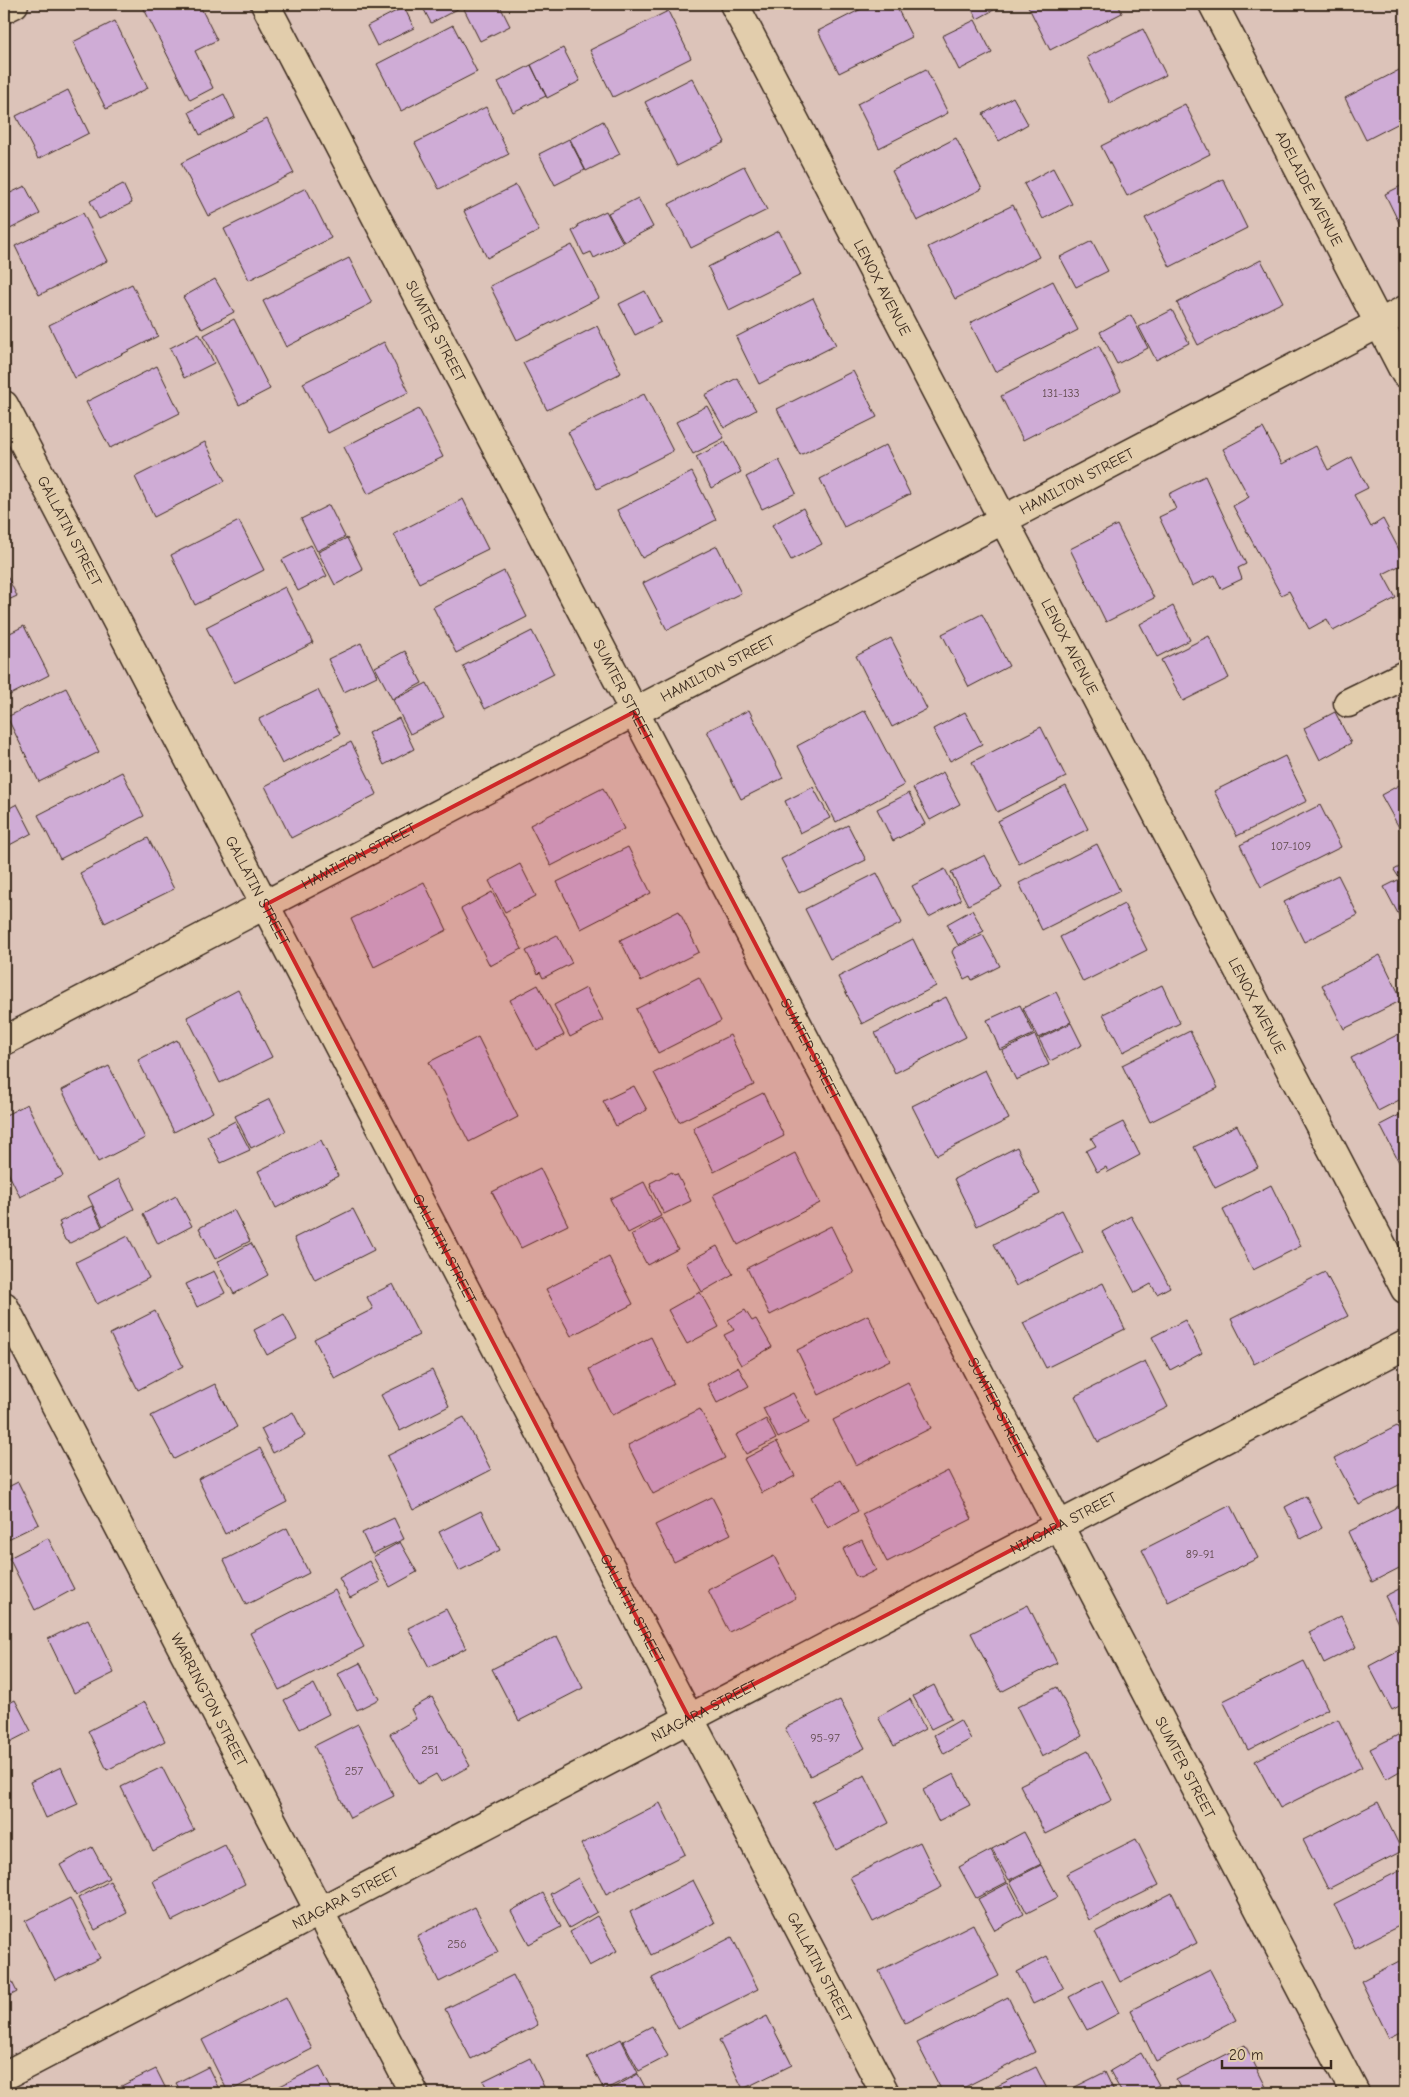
<svg xmlns="http://www.w3.org/2000/svg" width="1409" height="2097" viewBox="0 0 1409 2097" font-family="'Comic Neue',sans-serif">
<rect width="100%" height="100%" fill="#dcc3b9"/>
<filter id="ink" filterUnits="userSpaceOnUse"><feTurbulence type="fractalNoise" baseFrequency=".02" numOctaves="2"/><feDisplacementMap in="SourceGraphic" scale="10" xChannelSelector="R" yChannelSelector="G"/><feConvolveMatrix kernelMatrix="1 2 1 2 8 2 1 2 1" color-interpolation-filters="sRGB"/></filter>
<g filter="url(#ink)">
<!-- building -->
<path fill="#cfacd6" stroke="#3b2a1e" d="M144,4H199L217,40L195,51L213,88L190,100L142,5Z
M421,4H467L431,23Z
M474,4H499L510,26L480,41L464,9Z
M871,4H895L912,37L839,73L818,31Z
M969,4H1005L977,19Z
M1027,4H1118L1122,13L1050,50Z
M404,7L414,28L377,46L367,26Z
M668,11L691,58L613,97L590,50Z
M975,20L992,53L959,70L942,36Z
M115,21L148,88L106,109L73,42Z
M453,25L477,72L401,111L377,64Z
M1143,29L1166,75L1110,103L1087,57Z
M563,48L580,81L547,98L531,65Z
M531,65L546,96L513,112L498,82Z
M1405,67V120L1366,140L1345,98Z
M926,69L948,113L879,148L857,104Z
M692,78L725,142L677,166L645,102Z
M68,90L89,133L38,159L16,116Z
M224,94L235,117L200,135L189,112Z
M1013,97L1028,124L999,141L983,114Z
M1185,104L1210,154L1127,196L1101,146Z
M486,107L509,154L439,189L415,143Z
M267,119L294,173L208,216L181,163Z
M603,121L620,154L586,171L570,139Z
M956,138L982,189L917,221L892,171Z
M569,139L585,170L555,185L539,154Z
M744,166L767,210L691,248L669,204Z
M1053,168L1072,204L1043,219L1024,184Z
M1223,179L1247,228L1170,267L1145,218Z
M123,184L132,203L99,219L90,201Z
M1405,184V235L1385,194Z
M516,185L539,231L487,258L464,211Z
M25,186L40,214L4,232V196Z
M306,188L331,238L249,280L224,229Z
M638,198L653,227L624,242L608,213Z
M1013,205L1039,257L955,299L928,247Z
M606,211L623,243L594,258L591,252L584,255L572,231L578,227L577,225Z
M83,213L107,261L39,295L15,246Z
M779,231L801,275L729,311L708,267Z
M1092,241L1108,271L1076,287L1060,257Z
M572,245L599,298L517,340L490,286Z
M349,258L372,303L286,347L263,301Z
M1261,260L1283,302L1198,345L1177,303Z
M215,279L234,312L202,329L183,297Z
M1053,281L1078,330L995,372L970,323Z
M132,284L158,336L75,378L49,325Z
M645,291L661,322L635,335L619,304Z
M813,298L836,345L759,384L736,337Z
M1172,310L1189,343L1156,360L1139,327Z
M1131,315L1148,348L1117,364L1100,332Z
M234,319L270,389L239,405L204,335Z
M597,326L621,373L547,410L523,363Z
M199,333L214,363L184,378L170,348Z
M384,342L409,392L328,433L303,383Z
M1099,346L1121,390L1023,440L1001,396Z
M157,366L180,413L110,448L86,402Z
M853,371L877,417L800,455L777,409Z
M737,378L756,410L724,428L705,395Z
M644,394L673,451L597,489L568,432Z
M707,406L724,438L693,454L676,422Z
M419,409L443,457L368,494L344,447Z
M1263,428L1282,464L1316,446L1328,470L1352,457L1368,488L1354,495L1371,527L1383,519L1405,561V563L1383,574L1396,598L1333,631L1327,619L1309,629L1289,591L1281,595L1233,506L1249,497L1223,449Z
M205,442L225,481L154,517L135,477Z
M725,442L741,472L711,488L696,457Z
M886,445L910,494L844,527L820,479Z
M779,460L796,493L762,509L746,477Z
M692,472L716,520L642,558L617,510Z
M1205,476L1246,564L1238,568L1242,579L1221,589L1215,575L1192,586L1159,517L1176,509L1169,494Z
M463,499L488,549L419,583L394,534Z
M329,505L345,537L317,551L301,519Z
M803,508L822,544L791,560L772,525Z
M239,521L264,570L195,605L171,555Z
M1117,525L1154,598L1106,622L1070,549Z
M347,538L363,570L335,585L318,552Z
M311,545L327,576L298,591L282,560Z
M717,546L741,593L667,630L643,583Z
M4,570L17,596L4,602Z
M504,571L527,617L456,653L433,607Z
M285,587L313,643L234,683L206,627Z
M1173,606L1190,640L1157,657L1140,624Z
M982,614L1009,666L969,687L942,634Z
M24,626L49,675L4,698V636Z
M532,631L554,674L485,709L463,666Z
M1209,636L1229,678L1183,701L1161,660Z
M891,638L927,709L892,727L856,656Z
M361,643L377,676L344,692L328,659Z
M405,651L422,683L392,699L375,667Z
M427,683L444,717L410,734L393,700Z
M66,688L99,752L39,782L7,717Z
M318,690L340,734L282,764L259,719Z
M749,710L783,778L741,799L707,731Z
M865,710L904,785L836,822L797,746Z
M965,712L982,744L950,761L933,729Z
M1335,712L1351,743L1320,760L1304,728Z
M399,718L414,749L384,765L368,733Z
M1041,727L1066,777L997,812L972,762Z
M351,742L377,794L291,838L265,786Z
M1285,756L1307,801L1237,836L1214,791Z
M122,772L144,816L60,859L38,815Z
M943,772L960,804L930,820L913,788Z
M1405,782V829L1401,831L1381,795Z
M1066,786L1088,829L1019,864L998,821Z
M813,787L830,818L800,833L785,801Z
M603,788L624,829L551,866L530,825Z
M909,793L925,824L893,841L877,809Z
M17,804L32,833L4,848V811Z
M1320,805L1341,847L1261,887L1240,845Z
M848,825L866,860L799,893L781,859Z
M148,838L174,889L105,923L80,873Z
M1097,844L1120,891L1042,930L1019,883Z
M628,847L651,893L581,929L557,882Z
M985,855L1002,888L968,905L951,872Z
M520,864L536,896L505,912L489,881Z
M1405,864V921L1403,923L1384,887L1400,879L1394,870Z
M945,869L961,900L929,917L912,886Z
M877,873L902,923L830,959L805,909Z
M1338,875L1358,915L1304,942L1284,902Z
M424,882L447,930L374,967L351,919Z
M492,892L522,949L490,966L461,909Z
M1124,904L1147,950L1083,982L1060,937Z
M972,910L984,931L958,945L947,924Z
M679,911L699,952L641,981L620,940Z
M557,935L572,963L543,978L540,972L538,974L526,951Z
M983,935L1000,966L972,980L970,976L964,979L952,952L954,948Z
M913,939L936,986L862,1024L838,977Z
M1380,955L1402,1000L1344,1029L1322,985Z
M699,977L721,1021L658,1053L636,1009Z
M538,985L564,1035L536,1050L510,1000Z
M1162,985L1180,1023L1123,1052L1103,1014Z
M586,988L603,1020L570,1037L554,1005Z
M238,990L272,1057L220,1083L187,1017Z
M1056,992L1071,1022L1038,1038L1023,1008Z
M946,997L966,1037L895,1073L875,1033Z
M1020,1005L1034,1034L1000,1050L987,1020Z
M1071,1023L1082,1045L1050,1061L1039,1039Z
M1190,1031L1218,1088L1150,1122L1122,1065Z
M1405,1031V1097L1378,1111L1351,1058Z
M730,1035L754,1085L679,1122L654,1073Z
M1035,1035L1049,1065L1016,1080L1002,1051Z
M478,1037L518,1117L469,1142L429,1062Z
M177,1040L213,1112L174,1132L138,1060Z
M109,1066L145,1138L98,1162L62,1090Z
M985,1070L1009,1119L937,1155L912,1106Z
M634,1086L647,1110L616,1126L603,1101Z
M763,1093L784,1136L714,1172L693,1128Z
M270,1099L286,1131L251,1148L235,1116Z
M27,1104L63,1176L20,1197L4,1164V1116Z
M1405,1112V1171L1404,1172L1380,1125Z
M235,1121L250,1150L221,1163L207,1136Z
M1123,1122L1140,1155L1108,1172L1106,1167L1097,1172L1086,1151L1096,1146L1091,1138Z
M1237,1125L1258,1167L1215,1188L1194,1147Z
M321,1140L338,1176L276,1208L258,1171Z
M1017,1147L1040,1194L977,1226L954,1179Z
M795,1153L820,1203L738,1245L713,1195Z
M540,1168L568,1225L521,1248L492,1192Z
M672,1172L674,1175L677,1174L691,1201L664,1214L650,1187L651,1186L650,1183Z
M119,1179L134,1209L103,1226L88,1196Z
M644,1182L661,1216L628,1233L610,1199Z
M1271,1185L1301,1246L1253,1270L1223,1210Z
M176,1196L192,1226L158,1244L143,1214Z
M92,1206L102,1227L70,1243L65,1240L59,1226L61,1225L59,1222Z
M353,1209L374,1250L315,1280L294,1238Z
M234,1210L250,1241L215,1259L199,1228Z
M1062,1210L1083,1252L1016,1286L994,1244Z
M1131,1216L1170,1287L1157,1294L1151,1284L1135,1293L1102,1232Z
M661,1218L678,1249L647,1265L631,1235Z
M831,1226L854,1273L770,1315L747,1268Z
M128,1236L149,1278L97,1304L76,1262Z
M251,1243L268,1275L234,1294L217,1262Z
M717,1246L733,1274L702,1292L686,1263Z
M609,1257L633,1304L571,1336L546,1289Z
M214,1271L225,1293L197,1307L186,1284Z
M1325,1272L1348,1316L1254,1364L1231,1319Z
M1103,1283L1125,1329L1046,1368L1023,1323Z
M393,1284L419,1335L335,1379L314,1339L373,1309L367,1297Z
M700,1292L719,1327L687,1344L668,1310Z
M745,1310L752,1321L756,1319L772,1347L741,1365L724,1335L734,1330L728,1320Z
M155,1311L183,1366L138,1390L110,1334Z
M284,1314L297,1339L267,1355L254,1330Z
M868,1315L890,1360L819,1395L797,1350Z
M1185,1320L1202,1353L1170,1370L1152,1337Z
M651,1337L674,1384L612,1415L589,1369Z
M1145,1361L1168,1407L1098,1442L1075,1396Z
M738,1367L749,1386L717,1403L707,1384Z
M432,1370L449,1406L400,1431L381,1395Z
M908,1382L931,1428L856,1466L833,1420Z
M215,1384L237,1427L174,1459L151,1416Z
M793,1393L809,1423L778,1438L763,1408Z
M700,1409L725,1458L653,1494L628,1445Z
M293,1412L305,1436L273,1453L261,1429Z
M464,1417L491,1470L413,1510L387,1456Z
M766,1419L776,1439L746,1454L736,1435Z
M1397,1426L1405,1442V1482L1359,1505L1334,1458Z
M777,1442L795,1476L762,1493L744,1459Z
M260,1448L287,1502L225,1534L198,1479Z
M948,1471L972,1519L887,1562L862,1514Z
M841,1480L858,1511L828,1528L811,1497Z
M18,1482L39,1524L4,1541V1489Z
M1306,1496L1322,1528L1301,1539L1285,1507Z
M712,1497L731,1534L674,1562L655,1525Z
M1405,1503V1565L1372,1582L1348,1532Z
M1231,1505L1258,1558L1168,1602L1142,1550Z
M481,1511L500,1550L459,1571L439,1532Z
M394,1518L404,1539L372,1554L362,1533Z
M287,1528L309,1573L246,1605L224,1560Z
M48,1538L74,1589L35,1610L9,1558Z
M862,1540L876,1570L860,1578L855,1575L843,1549Z
M400,1542L417,1572L390,1587L373,1557Z
M774,1556L796,1598L729,1632L708,1590Z
M369,1561L380,1582L350,1598L339,1578Z
M1405,1586V1636L1385,1596Z
M335,1590L364,1647L279,1690L250,1633Z
M1028,1605L1057,1663L1001,1692L971,1633Z
M446,1609L466,1648L429,1667L408,1628Z
M1341,1616L1356,1647L1324,1663L1309,1632Z
M88,1619L114,1673L74,1693L48,1639Z
M557,1636L583,1688L519,1721L492,1669Z
M1399,1650L1405,1662V1703L1392,1710L1369,1666Z
M1304,1661L1328,1709L1248,1750L1223,1701Z
M360,1663L379,1699L357,1710L338,1674Z
M314,1684L329,1714L300,1729L284,1700Z
M934,1685L951,1719L931,1729L913,1696Z
M1057,1687L1082,1736L1042,1757L1017,1707Z
M432,1697L470,1766L441,1782L436,1774L418,1784L390,1734L416,1719L411,1709Z
M910,1699L925,1729L894,1746L878,1717Z
M15,1700L31,1731L4,1745V1706Z
M840,1700L865,1748L810,1776L785,1728Z
M145,1702L165,1741L107,1770L88,1731Z
M1338,1719L1362,1767L1280,1808L1255,1761Z
M960,1720L971,1739L944,1754L934,1735Z
M358,1724L394,1796L350,1818L314,1746Z
M1402,1733L1405,1740V1768L1386,1779L1370,1749Z
M1088,1751L1112,1800L1045,1834L1020,1785Z
M61,1767L78,1804L46,1818L30,1782Z
M162,1767L194,1830L153,1851L121,1787Z
M954,1774L970,1805L938,1821L923,1790Z
M865,1775L889,1823L836,1850L812,1802Z
M1378,1802L1402,1851L1328,1889L1303,1840Z
M660,1803L685,1854L606,1894L581,1844Z
M1024,1832L1041,1864L1009,1880L992,1849Z
M1136,1839L1159,1885L1089,1920L1066,1874Z
M920,1842L942,1887L873,1922L850,1877Z
M225,1845L245,1884L172,1921L153,1881Z
M92,1847L109,1878L76,1895L60,1865Z
M991,1850L1007,1882L976,1898L959,1867Z
M1041,1865L1058,1897L1027,1913L1010,1881Z
M1405,1868V1923L1355,1948L1334,1904Z
M578,1878L597,1912L569,1928L550,1894Z
M693,1880L715,1923L651,1955L630,1912Z
M110,1881L127,1913L95,1930L78,1898Z
M1008,1883L1024,1914L995,1930L978,1899Z
M543,1893L561,1927L529,1944L511,1911Z
M1172,1893L1197,1943L1120,1982L1095,1932Z
M70,1898L100,1958L55,1980L25,1921Z
M475,1907L498,1952L439,1982L417,1936Z
M597,1916L617,1951L589,1966L570,1932Z
M973,1924L999,1976L905,2023L879,1971Z
M732,1937L758,1989L678,2029L652,1978Z
M1047,1956L1064,1989L1033,2004L1017,1972Z
M1405,1958V2030L1389,2038L1361,1981Z
M4,1966L17,1992L4,1999Z
M1210,1970L1236,2020L1156,2061L1131,2010Z
M513,1975L538,2025L471,2059L445,2009Z
M1102,1980L1119,2013L1087,2030L1069,1997Z
M286,1997L312,2049L228,2092L202,2040Z
M1008,1997L1035,2052L953,2093H943L917,2043Z
M767,2016L792,2065L743,2089L719,2040Z
M652,2026L668,2056L639,2071L623,2041Z
M621,2039L638,2073L604,2090L587,2057Z
M1245,2045L1267,2089L1259,2093H1183L1176,2080Z
M1141,2053L1159,2085L1142,2093H1122L1110,2071Z
M530,2058L547,2093H490L483,2081Z
M320,2066L333,2093H282L278,2087Z
M208,2067L221,2093H182L176,2083Z
M1036,2067L1049,2093H983Z
M156,2069L168,2093H107Z
M1105,2072L1115,2093H1079L1075,2087Z
M638,2074L648,2093H610L609,2090Z"/>
<g fill="none" stroke-linecap="round" stroke-linejoin="round">
<defs>
<g id="minor">
<path id="s1" d="M265,4L1355,2093"/>
<path id="s2" d="M734,4L1405,1289"/>
<path id="s3" d="M1213,4L1405,373"/>
<path d="M4,9L14,4"/>
<path id="s4" d="M4,405L885,2093"/>
<path d="M1348,703L1405,675"/>
<path id="s5" d="M4,1041L1405,310"/>
<path id="s6" d="M4,1306L414,2093"/>
<path id="s7" d="M4,2076L1405,1345"/>
</g>
</defs>
<!-- minor casing -->
<use href="#minor" stroke="#3b2a1e" stroke-width="31"/>
<!-- minor -->
<use href="#minor" stroke="#e2cdac" stroke-width="28"/>
</g>
</g>
<!-- marked area -->
<path fill="#ce2828" fill-opacity="0.2" stroke="#ce2828" stroke-width="4" stroke-linejoin="round" d="M634,712L1059,1525L689,1718L265,905Z"/>
<g text-anchor="middle" stroke-width="4" stroke-linejoin="round" paint-order="stroke">
<!-- number labels -->
<g font-size="12" fill="#604a4c">
<text x="1061" y="397">131-133</text>
<text x="1291" y="850">107-109</text>
<text x="1200" y="1558">89-91</text>
<text x="825" y="1742">95-97</text>
<text x="430" y="1754">251</text>
<text x="354" y="1775">257</text>
<text x="457" y="1948">256</text>
</g>
<!-- street labels -->
<g font-size="15" fill="#3b2a1e" stroke="#e2cdac">
<text dy="5" stroke="none"><textPath href="#s3" startOffset="208">ADELAIDE AVENUE</textPath></text>
<text dy="5" stroke="none"><textPath href="#s2" startOffset="320">LENOX AVENUE</textPath></text>
<text dy="5" stroke="none"><textPath href="#s1" startOffset="369">SUMTER STREET</textPath></text>
<text dy="5" stroke="none"><textPath href="#s5" startOffset="1210">HAMILTON STREET</textPath></text>
<text dy="5" stroke="none"><textPath href="#s4" startOffset="142">GALLATIN STREET</textPath></text>
<text dy="5" stroke="none"><textPath href="#s2" startOffset="725">LENOX AVENUE</textPath></text>
<text dy="5" stroke="none"><textPath href="#s5" startOffset="805">HAMILTON STREET</textPath></text>
<text dy="5" stroke="none"><textPath href="#s1" startOffset="774">SUMTER STREET</textPath></text>
<text dy="5" stroke="none"><textPath href="#s5" startOffset="400">HAMILTON STREET</textPath></text>
<text dy="5" stroke="none"><textPath href="#s4" startOffset="548">GALLATIN STREET</textPath></text>
<text dy="5" stroke="none"><textPath href="#s2" startOffset="1130">LENOX AVENUE</textPath></text>
<text dy="5" stroke="none"><textPath href="#s1" startOffset="1179">SUMTER STREET</textPath></text>
<text dy="5" stroke="none"><textPath href="#s4" startOffset="952">GALLATIN STREET</textPath></text>
<text dy="5" stroke="none"><textPath href="#s1" startOffset="1584">SUMTER STREET</textPath></text>
<text dy="5" stroke="none"><textPath href="#s7" startOffset="1195">NIAGARA STREET</textPath></text>
<text dy="5" stroke="none"><textPath href="#s4" startOffset="1358">GALLATIN STREET</textPath></text>
<text dy="5" stroke="none"><textPath href="#s6" startOffset="444">WARRINGTON STREET</textPath></text>
<text dy="5" stroke="none"><textPath href="#s7" startOffset="790">NIAGARA STREET</textPath></text>
<text dy="5" stroke="none"><textPath href="#s1" startOffset="1989">SUMTER STREET</textPath></text>
<text dy="5" stroke="none"><textPath href="#s7" startOffset="385">NIAGARA STREET</textPath></text>
<text dy="5" stroke="none"><textPath href="#s4" startOffset="1762">GALLATIN STREET</textPath></text>
</g>
</g>
<!-- margin -->
<rect width="1409" height="2097" fill="none" stroke="#e2cdac" stroke-width="20"/>
<rect x="10" y="10" width="1389" height="2077" fill="none" stroke="#3b2a1e" stroke-width="2" filter="url(#ink)"/>
<!-- scale -->
<path d="M1222 2060v8h109v-8" fill="none" stroke="#3b2a1e" stroke-width="2.5"/>
<text x="1229" y="2060" font-size="15" fill="#3b2a1e" stroke="#e2cdac" stroke-width="4" paint-order="stroke">20 m</text>
</svg>
